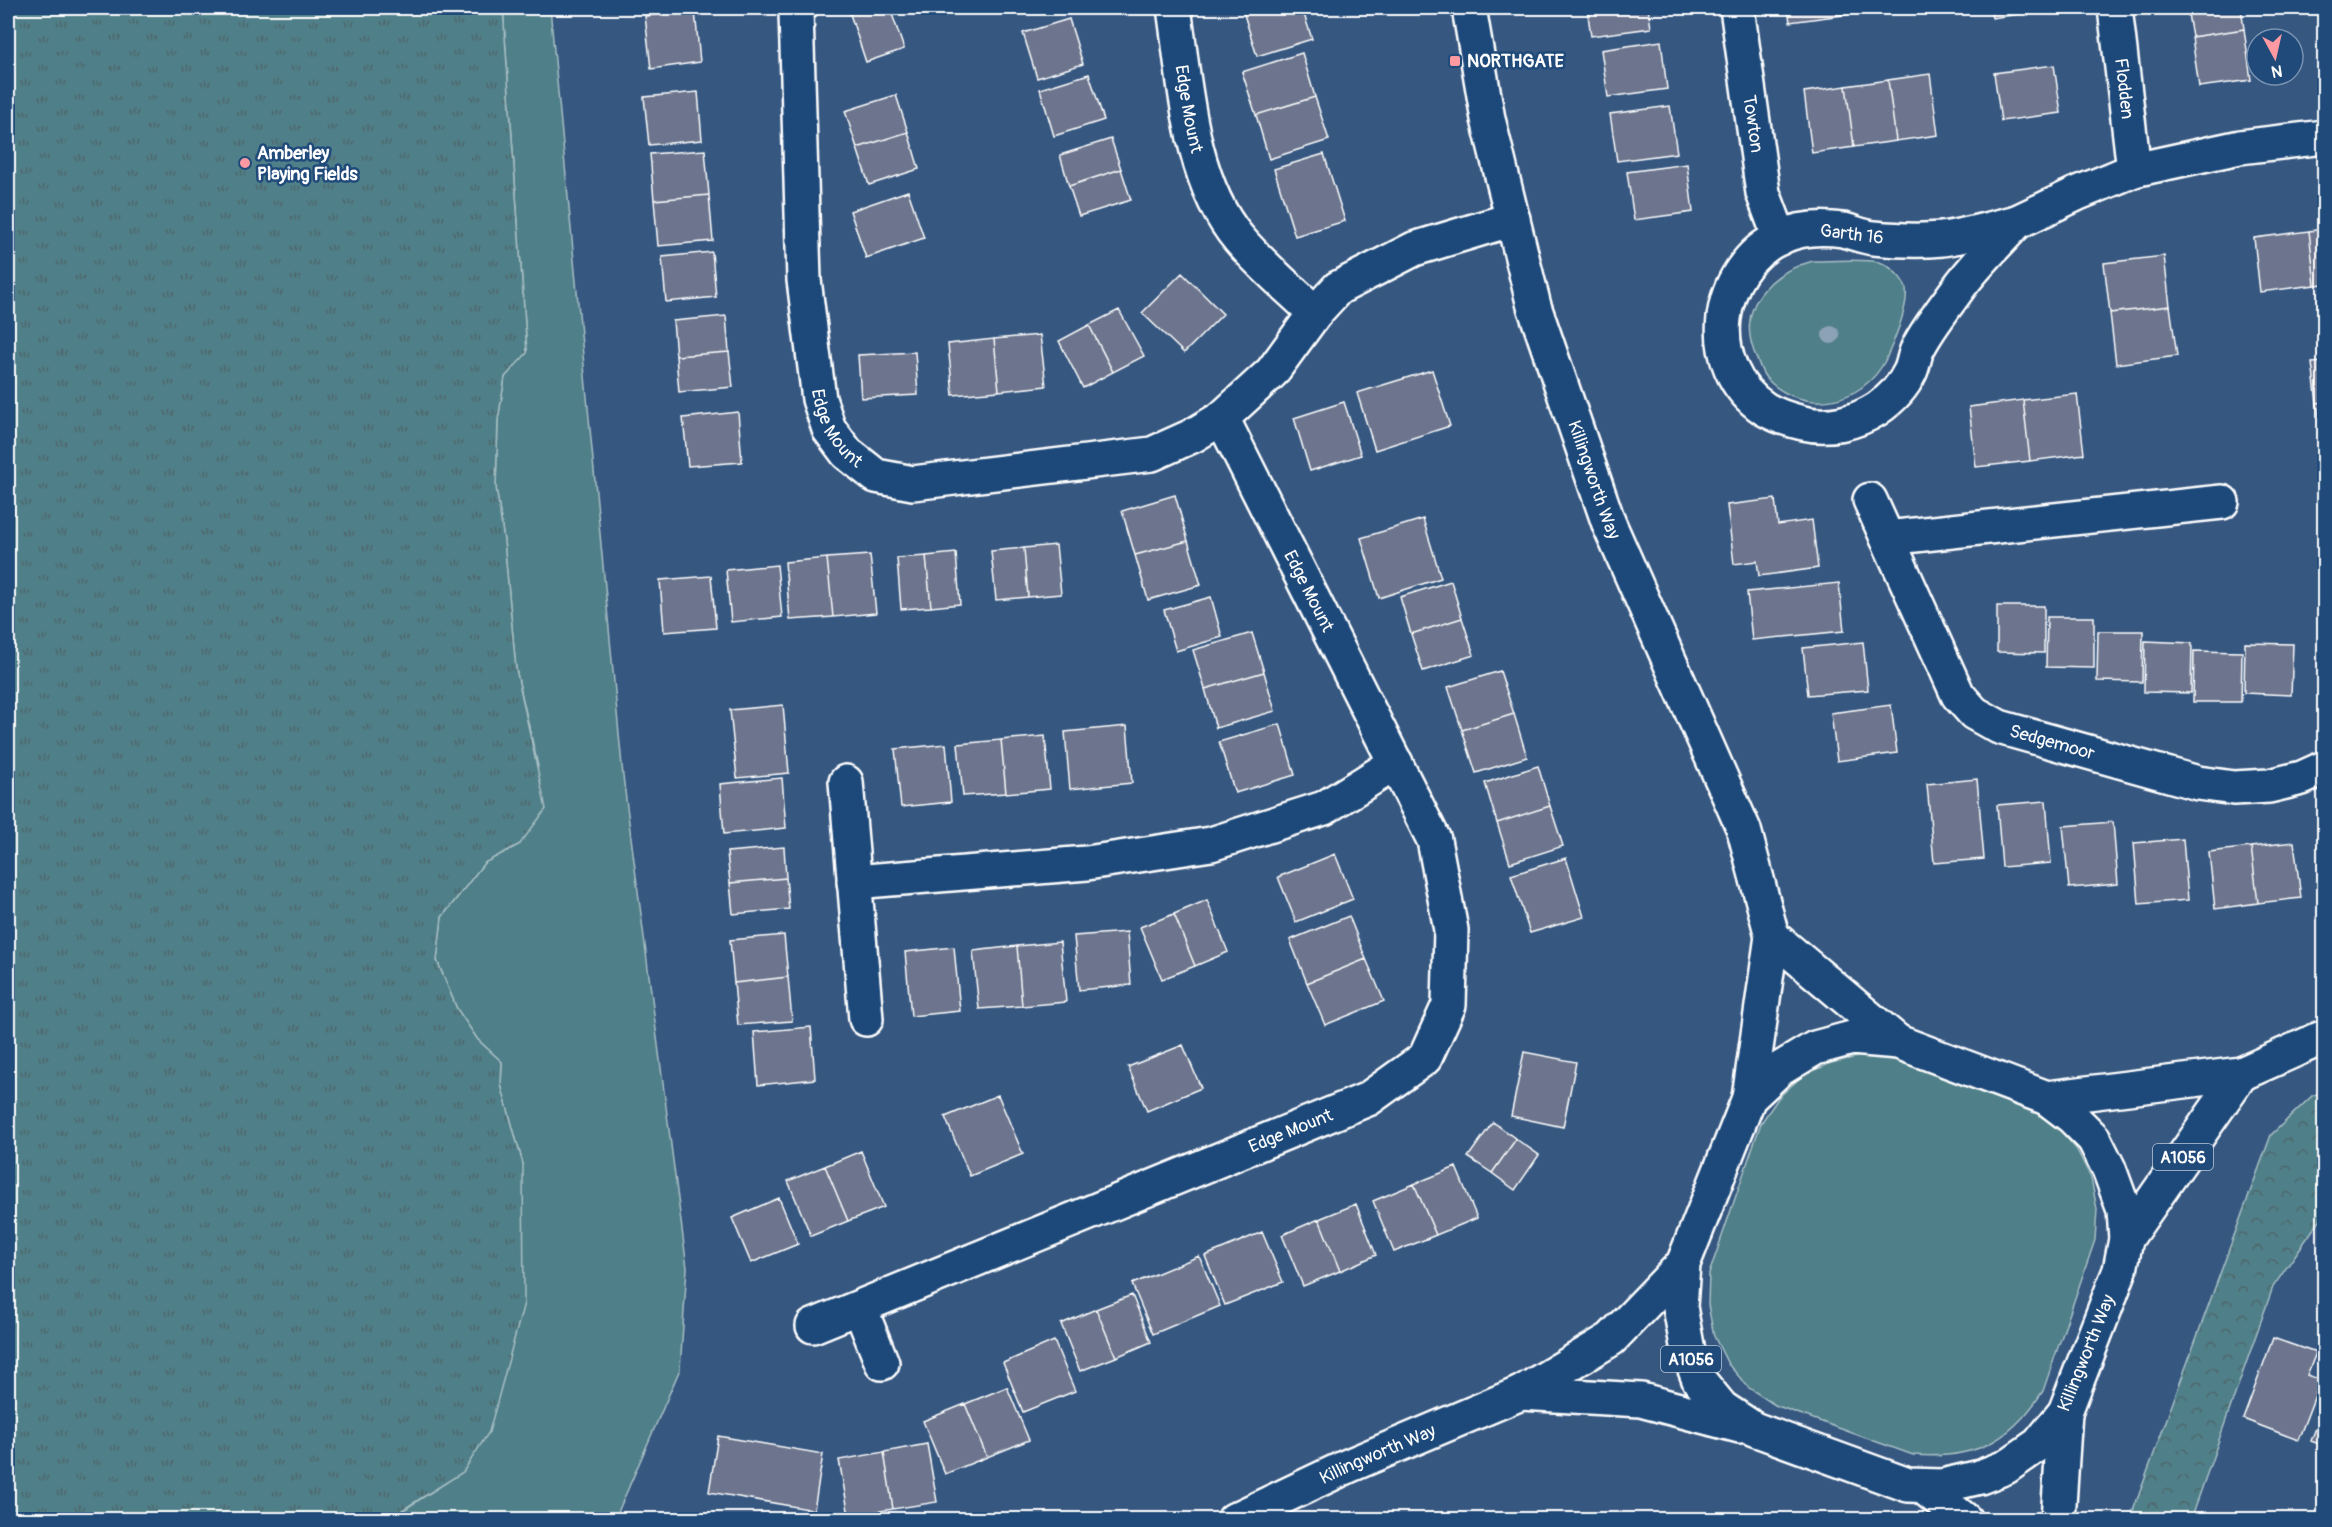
<svg xmlns="http://www.w3.org/2000/svg" width="2332" height="1527" viewBox="0 0 2332 1527" font-family="Pangolin,sans-serif">
<defs>
<pattern id="forest-crowns" width="20" height="18" patternUnits="userSpaceOnUse" patternTransform="scale(1.5)"><rect width="20" height="18" fill="#507f89"/><path d="M2 6a3 3 0 1 1 6 0M12 15a3 3 0 1 1 6 0" fill="none" stroke="#4e666a"/></pattern>
<pattern id="park-tufts" width="24" height="20" patternUnits="userSpaceOnUse" patternTransform="scale(1.5)"><rect width="24" height="20" fill="#507f89"/><path d="M3 7l-1-3M5 7V3M7 7l1-3M15 17l-1-3M17 17v-4M19 17l1-3" fill="none" stroke="#4e666a"/></pattern>
</defs>
<rect width="100%" height="100%" fill="#365780"/>
<filter id="ink" filterUnits="userSpaceOnUse"><feTurbulence type="fractalNoise" baseFrequency=".0167" numOctaves="2"/><feDisplacementMap in="SourceGraphic" scale="12" xChannelSelector="R" yChannelSelector="G"/><feConvolveMatrix kernelMatrix="1 2 1 2 8 2 1 2 1" color-interpolation-filters="sRGB"/></filter>
<g filter="url(#ink)">
<!-- grass -->
<path fill="#507f89" stroke="#a8bfc4" stroke-width="1.5" d="M503,8H550L623,776L687,1268L680,1369L615,1519L388,1520L462,1472L523,1164L501,1085L502,1062L478,1040L457,1009L437,960L442,917L484,863L520,844L538,766L516,669L504,541L496,487L498,420L505,377L527,352Z
M1813,261C1829,261 1870,258 1882,263C1891,267 1904,279 1906,289C1909,306 1893,344 1886,359C1863,405 1803,416 1767,379C1762,374 1760,366 1757,359C1734,310 1767,273 1813,261Z
M1861,1056L1892,1058L2030,1109L2057,1126L2077,1150L2091,1178L2097,1209L2095,1240L2043,1391C2010,1442 1974,1460 1913,1455L1775,1405L1749,1388L1728,1364L1714,1336L1708,1305L1709,1274L1761,1123L1779,1097L1802,1076L1831,1063Z"/>
<!-- forest -->
<path fill="url(#forest-crowns)" stroke="#a8bfc4" stroke-width="1.5" d="M2324,1091V1214L2273,1287L2191,1519H2130L2271,1135L2312,1096Z"/>
<!-- park -->
<path fill="url(#park-tufts)" stroke="#a8bfc4" stroke-width="1.5" d="M8,8H503L527,353L505,377L498,420L496,487L504,541L516,669L546,809L520,844L484,863L442,917L437,961L457,1009L478,1040L502,1062L501,1085L523,1164L524,1303L489,1432L463,1472L388,1519H8Z"/>
<!-- building -->
<path fill="#6c758d" stroke="#fff" stroke-width="1.5" d="M860,8H890L904,49L866,62L849,11Z
M1242,8H1302L1312,39L1257,56Z
M1587,8H1648L1651,28L1591,36Z
M1788,8H1849L1850,14L1790,22Z
M1990,8H2048V10L1992,18Z
M2187,8H2241L2244,29L2192,37Z
M695,11L700,62L651,69L645,16Z
M1069,19L1083,64L1037,78L1023,33Z
M2244,29L2251,80L2199,87L2192,37Z
M1661,41L1667,89L1608,97L1601,50Z
M1302,53L1315,97L1256,115L1242,72Z
M2054,65L2061,113L2001,121L1994,73Z
M1089,74L1104,120L1054,136L1040,89Z
M1930,74L1938,135L1896,141L1888,80Z
M1888,80L1896,141L1854,147L1846,86Z
M1846,86L1854,147L1812,153L1804,92Z
M698,92L702,140L649,145L644,97Z
M896,95L908,132L857,148L845,111Z
M1315,97L1329,140L1269,159L1256,115Z
M1670,106L1677,153L1617,161L1610,114Z
M908,132L919,169L869,185L857,148Z
M1111,139L1121,169L1069,186L1060,155Z
M705,150L709,195L654,200L650,154Z
M1324,154L1345,221L1295,236L1274,169Z
M1687,164L1693,212L1634,220L1627,172Z
M1121,169L1131,200L1079,216L1069,186Z
M908,191L924,238L866,258L850,211Z
M709,195L713,241L658,246L654,200Z
M2324,229V284L2315,285L2309,231Z
M2309,231L2315,285L2260,292L2254,238Z
M712,252L716,297L666,302L662,257Z
M2164,256L2170,306L2110,313L2104,263Z
M1182,273L1223,314L1184,353L1142,313Z
M2170,306L2177,356L2116,364L2110,313Z
M1119,310L1144,356L1113,372L1089,325Z
M726,316L729,352L676,356L673,321Z
M1089,325L1113,372L1083,388L1059,341Z
M1040,335L1046,386L999,391L994,339Z
M994,339L999,391L953,395L948,344Z
M729,352L733,387L679,392L676,356Z
M915,352L918,395L861,398L858,355Z
M2324,362V402L2317,403L2312,363Z
M1432,370L1450,426L1375,450L1357,393Z
M2077,394L2084,454L2030,461L2023,400Z
M2023,400L2030,461L1976,467L1969,407Z
M1344,402L1361,455L1310,471L1294,418Z
M2324,402V442H2322L2317,403Z
M738,412L742,462L688,466L683,418Z
M1175,495L1188,541L1135,555L1122,511Z
M1775,499L1778,525L1812,520L1818,568L1759,576L1757,561L1734,564L1727,505Z
M1423,519L1441,578L1379,598L1361,538Z
M1188,541L1201,585L1148,600L1135,555Z
M1056,545L1061,594L1028,597L1024,548Z
M1024,548L1028,597L996,600L991,551Z
M956,553L960,604L931,607L926,556Z
M870,555L876,613L833,617L827,558Z
M926,556L931,607L901,609L897,558Z
M827,558L833,617L790,620L785,562Z
M777,565L782,617L731,622L726,570Z
M711,576L716,628L664,632L660,580Z
M1451,581L1462,618L1411,634L1400,597Z
M1839,583L1844,631L1752,640L1747,592Z
M1211,597L1222,637L1176,651L1164,610Z
M1997,606H2044V653L1997,652Z
M2047,617H2094V668L2046,667Z
M1462,618L1474,655L1423,671L1411,634Z
M2098,631H2143L2142,682L2097,681Z
M1252,633L1264,672L1205,689L1193,650Z
M2145,641L2192,643L2191,693L2144,692Z
M1863,642L1868,690L1808,695L1803,648Z
M2245,643L2293,644L2291,695L2244,693Z
M2194,651L2242,652L2241,702H2193Z
M1500,671L1514,714L1462,730L1448,687Z
M1264,672L1275,711L1216,728L1205,689Z
M783,705L789,773L737,778L730,710Z
M1891,705L1897,753L1837,761L1831,713Z
M1514,714L1527,757L1476,773L1462,730Z
M1280,724L1295,775L1235,793L1219,742Z
M1127,726L1132,783L1070,789L1065,732Z
M1045,736L1050,789L1006,793L1001,740Z
M1001,740L1006,793L963,796L958,744Z
M946,744L951,802L901,807L895,749Z
M1538,766L1550,806L1497,823L1485,783Z
M782,778L786,828L724,834L720,784Z
M1977,779L1984,859L1934,863L1927,784Z
M2046,801L2051,863L2002,867L1997,805Z
M1550,806L1563,846L1510,863L1497,823Z
M2113,822L2118,884L2069,888L2063,826Z
M2319,834H2324V875Z
M2183,839L2188,900L2139,904L2134,843Z
M2294,842L2301,898L2258,903L2251,847Z
M784,847L786,878L730,883L727,852Z
M2251,847L2258,903L2215,909L2209,852Z
M1335,854L1353,899L1296,922L1278,877Z
M1566,858L1584,917L1530,933L1511,875Z
M786,878L789,909L733,914L730,883Z
M1207,900L1228,952L1195,966L1174,914Z
M1174,914L1195,966L1162,979L1140,927Z
M1349,916L1366,959L1307,983L1290,940Z
M1127,932L1131,985L1079,990L1074,936Z
M784,935L788,977L734,983L730,940Z
M1060,942L1066,1002L1022,1006L1017,946Z
M1017,946L1022,1006L979,1009L973,951Z
M954,947L960,1011L911,1016L905,952Z
M1366,959L1384,1001L1325,1025L1307,983Z
M788,977L792,1021L738,1025L734,983Z
M811,1027L815,1079L758,1085L754,1032Z
M1183,1045L1201,1088L1147,1111L1128,1067Z
M1524,1052L1576,1062L1563,1127L1511,1116Z
M998,1095L1023,1154L970,1176L945,1117Z
M1493,1122L1516,1139L1492,1173L1468,1157Z
M1516,1139L1539,1155L1515,1190L1492,1173Z
M861,1151L884,1207L848,1221L825,1166Z
M825,1166L848,1221L811,1236L788,1181Z
M1456,1167L1477,1218L1436,1235L1414,1184Z
M1414,1184L1436,1235L1394,1252L1373,1201Z
M779,1198L798,1244L751,1263L732,1218Z
M1356,1204L1376,1255L1340,1271L1319,1219Z
M1319,1219L1340,1271L1303,1286L1282,1235Z
M1262,1232L1283,1282L1225,1305L1205,1256Z
M1199,1256L1220,1306L1153,1334L1132,1284Z
M1132,1295L1151,1342L1116,1357L1096,1309Z
M1096,1309L1116,1357L1080,1371L1061,1324Z
M2273,1338L2316,1353L2307,1375L2321,1380L2298,1440L2243,1419Z
M1054,1341L1075,1391L1023,1412L1003,1363Z
M1007,1387L1029,1440L987,1457L965,1404Z
M965,1404L987,1457L945,1474L923,1421Z
M2324,1407V1446L2311,1441Z
M718,1436L823,1454L814,1510L709,1492Z
M927,1444L937,1502L893,1509L884,1452Z
M884,1452L893,1509L849,1516L839,1460Z"/>
<g fill="none" stroke-linecap="round" stroke-linejoin="round">
<defs>
<g id="minor">
<path id="s1" d="M800,8L796,12L804,280L819,399L829,429L847,453L876,476L913,483L1152,454L1192,436L1222,418L1272,372L1315,313L1338,288L1414,249L1513,219"/>
<path id="s2" d="M1174,8C1185,81 1189,180 1239,239C1262,266 1290,289 1315,313"/>
<path id="s3" d="M1469,8L1488,119L1534,306L1609,524L1744,830L1772,936L1749,1098"/>
<path id="s4" d="M1737,8L1763,193L1780,238"/>
<path id="s5" d="M2115,8L2134,170"/>
<path d="M2017,222C1997,244 1974,266 1957,290C1944,308 1929,327 1919,346C1914,354 1914,364 1910,372C1903,387 1890,400 1877,409C1855,423 1828,429 1803,423C1790,420 1777,416 1765,409C1701,367 1714,268 1781,237C1800,228 1822,227 1843,230C1853,232 1863,237 1874,238C1895,240 1920,241 1942,239C1967,236 1992,228 2017,222Z"/>
<path d="M2017,222L2076,194L2134,170L2240,147L2324,137"/>
<path id="s6" d="M1870,500L1958,695L1974,713L1999,727L2198,783L2234,788L2269,786L2302,778L2324,768"/>
<path d="M1887,538L2222,502"/>
<path d="M846,782L866,1019"/>
<path d="M854,882L1087,863L1211,844L1324,808L1396,763"/>
<path d="M1772,936L1898,1042"/>
<path d="M860,1308L882,1363"/>
<path id="s7" d="M813,1326L1368,1099L1425,1058L1449,1005L1451,930L1434,840L1222,418"/>
<path d="M1922,1486L1965,1520"/>
<path d="M2058,1520L2065,1412"/>
</g>
<g id="major">
<path d="M1852,1038L1898,1042L2047,1098L2072,1117L2094,1139L2109,1169L2124,1210L2126,1239L2120,1270L2065,1412L2039,1444L2006,1467L1980,1477L1942,1486L1908,1485L1754,1429L1722,1408L1699,1380L1688,1351L1680,1307L1683,1264L1749,1098L1780,1069L1815,1048Z"/>
<path d="M2047,1098L2241,1074L2324,1037"/>
<path d="M2126,1239L2241,1074"/>
<path d="M1521,1393L1641,1400L1740,1426"/>
<path id="s8" d="M1234,1520L1348,1466L1521,1393L1611,1339L1683,1264"/>
</g>
</defs>
<!-- minor casing -->
<use href="#minor" stroke="#fff" stroke-width="38"/>
<!-- major casing -->
<use href="#major" stroke="#fff" stroke-width="38"/>
<!-- minor -->
<use href="#minor" stroke="#1f4a7a" stroke-width="33"/>
<!-- major -->
<use href="#major" stroke="#1f4a7a" stroke-width="33"/>
</g>
<!-- trees -->
<circle fill="#8ca2b6" cx="1831" cy="335" r="9"/>
</g>
<!-- markers -->
<g fill="#ff9aa2" stroke="#1f4a7a" stroke-width="2">
<rect x="1449" y="55" width="12" height="12" rx="3"/>
<circle cx="245" cy="163" r="6"/>
</g>
<g text-anchor="middle" stroke-width="5" stroke-linejoin="round" paint-order="stroke">
<!-- shield labels -->
<g fill="#1f4a7a" stroke="#bcc9d7" stroke-width="1.5">
<rect x="2153" y="1144" width="60" height="26" rx="4.5"/>
<rect x="1661" y="1346" width="60" height="26" rx="4.5"/>
</g>
<g font-size="16" font-weight="bold" fill="#fff">
<text x="2183" y="1163">A1056</text>
<text x="1691" y="1365">A1056</text>
</g>
<!-- poi labels -->
<g font-size="18" font-weight="bold" fill="#fff" stroke="#1f4a7a" text-anchor="start">
<text x="1467" y="67">NORTHGATE</text>
<text x="257" y="159">Amberley<tspan x="257" dy="21">Playing Fields</tspan></text>
</g>
<!-- street labels -->
<g font-size="18" fill="#fff" stroke="#1f4a7a">
<text dy="6" stroke="none"><textPath href="#s5" startOffset="81">Flodden</textPath></text>
<text dy="6" stroke="none"><textPath href="#s2" startOffset="102">Edge Mount</textPath></text>
<text dy="6" stroke="none"><textPath href="#s4" startOffset="117">Towton</textPath></text>
<text transform="translate(1852 234) rotate(7)" y="6">Garth 16</text>
<text dy="6" stroke="none"><textPath href="#s1" startOffset="428">Edge Mount</textPath></text>
<text dy="6" stroke="none"><textPath href="#s3" startOffset="489">Killingworth Way</textPath></text>
<text transform="translate(1309 591) rotate(63)" y="6">Edge Mount</text>
<text dy="6" stroke="none"><textPath href="#s6" startOffset="322">Sedgemoor</textPath></text>
<text dy="6" stroke="none"><textPath href="#s7" startOffset="516">Edge Mount</textPath></text>
<text transform="translate(2086 1353) rotate(-68)" y="6">Killingworth Way</text>
<text dy="6" stroke="none"><textPath href="#s8" startOffset="158">Killingworth Way</textPath></text>
</g>
</g>
<!-- margin -->
<rect width="2332" height="1527" fill="none" stroke="#1f4a7a" stroke-width="30"/>
<rect x="15" y="15" width="2302" height="1497" fill="none" stroke="#fff" stroke-width="2" filter="url(#ink)"/>
<!-- north arrow -->
<g transform="translate(2275 57) rotate(172)"><circle r="28" fill="#1f4a7a" stroke="#7992af" stroke-width="1.5"/>
<path d="M0-4.5L10 22L0 15L-10 22Z" fill="#ff9aa2"/>
<text y="-9" font-size="16" font-weight="bold" text-anchor="middle" fill="#ffffff">N</text>
</g>
</svg>
